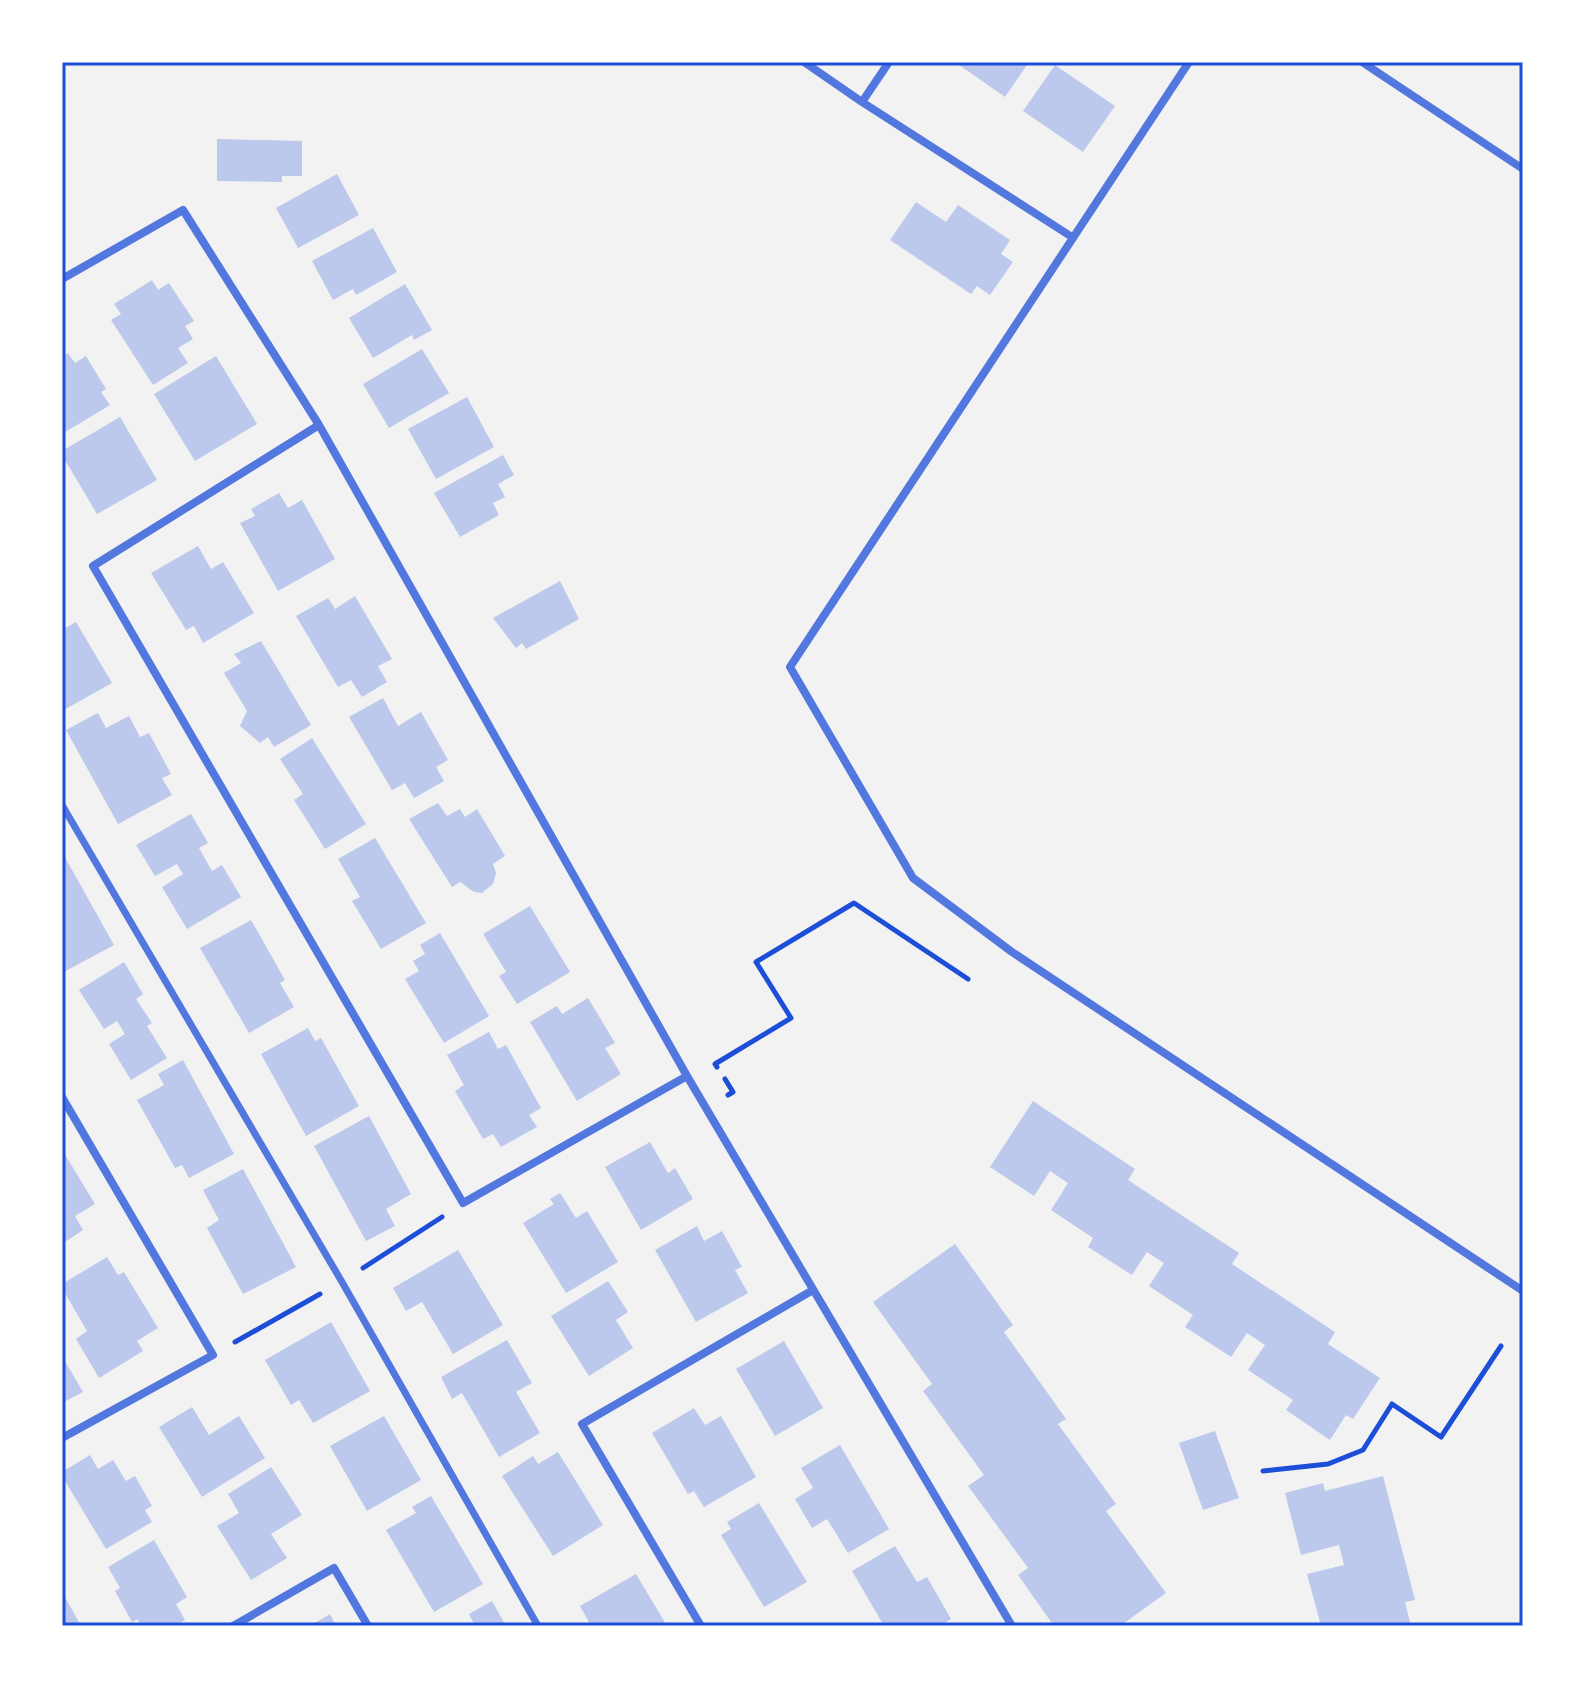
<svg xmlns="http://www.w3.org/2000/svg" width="1585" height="1688" viewBox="0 0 1585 1688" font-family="Mulish,sans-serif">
<rect width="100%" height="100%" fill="#f2f2f2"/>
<!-- building -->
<path fill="#bdc9ec" d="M955,62H1029L1005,97Z
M1055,65L1115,106L1083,152L1023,111Z
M217,139L302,141V176H282V182L217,181Z
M337,174L359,215L298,248L276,208Z
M916,202L946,222L958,205L1010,240L1001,254L1013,262L990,295L977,286L971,294L890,240Z
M373,228L397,272L356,295L353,289L333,300L312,261Z
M152,280L158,290L169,283L194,321L185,326L193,339L178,348L188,363L153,385L111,320L121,314L114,304Z
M405,284L432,330L414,340L412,335L373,358L349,318Z
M422,349L449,393L389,428L363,384Z
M68,353L75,363L86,356L106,389L101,392L110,405L62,434V357Z
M216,356L257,424L195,461L154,394Z
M467,397L494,447L436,479L408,429Z
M120,417L157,480L97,514L62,455V451Z
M503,455L514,475L498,484L505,497L493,503L499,515L460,537L434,493Z
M279,493L288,508L302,500L335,559L278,591L240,523L255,516L251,509Z
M198,546L211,569L223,562L254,613L203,643L194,626L186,630L151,573Z
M560,581L579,619L526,649L522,643L516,648L493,618Z
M355,596L392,659L378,666L387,682L362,697L351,680L338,687L296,616L328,598L335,609Z
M76,622L112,683L62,711V630Z
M261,641L311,725L274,747L268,737L260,743L240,726L247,711L224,673L241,663L234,654Z
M383,698L398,726L421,712L448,760L436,767L444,781L414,798L405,783L392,790L349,717Z
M98,713L106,728L129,716L140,737L149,733L171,774L162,778L172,795L118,824L66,730Z
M312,738L366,824L325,849L294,800L303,794L280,759Z
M438,803L447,816L460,809L465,817L477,809L505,856L493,864L496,873L493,884L482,893L474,892L460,882L452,887L409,819Z
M191,814L208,843L199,848L212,871L222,865L241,897L187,929L162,887L183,874L177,864L155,876L136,845Z
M375,838L426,923L381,949L352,901L360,897L338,859Z
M62,852L114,945L62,973Z
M530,906L570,972L517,1004L499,976L506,972L483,934Z
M251,920L285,980L280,983L294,1007L249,1033L200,948Z
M440,933L489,1016L444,1043L405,979L419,971L413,961L425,954L420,945Z
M124,962L143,994L136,999L152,1023L147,1026L167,1058L131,1080L109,1044L125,1034L117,1021L104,1029L79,990Z
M588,998L615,1043L605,1048L621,1074L577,1101L530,1022L557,1006L562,1014Z
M308,1028L315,1041L321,1038L359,1106L306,1136L261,1054Z
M489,1032L498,1049L506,1045L541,1108L529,1115L537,1127L501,1147L493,1134L483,1139L455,1091L464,1085L447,1055Z
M183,1060L234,1154L189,1178L182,1165L175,1168L137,1100L164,1085L158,1074Z
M1033,1101L1135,1169L1128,1180L1239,1253L1232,1264L1335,1332L1328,1344L1380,1378L1353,1419L1346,1415L1330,1440L1286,1410L1293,1400L1248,1370L1265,1345L1247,1333L1231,1357L1185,1327L1193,1315L1149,1286L1164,1263L1147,1252L1132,1275L1088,1247L1093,1238L1051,1210L1068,1183L1050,1171L1034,1196L990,1167Z
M369,1116L411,1194L386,1209L395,1226L366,1241L314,1146Z
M650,1142L668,1173L675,1168L693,1199L641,1230L605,1167Z
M64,1153L95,1204L75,1216L83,1230L62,1244V1155Z
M243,1169L296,1267L243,1294L207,1228L219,1220L203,1190Z
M560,1193L576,1218L587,1211L618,1262L566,1293L523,1223L554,1204L550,1199Z
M697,1226L704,1241L722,1231L742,1267L735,1270L748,1293L696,1322L655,1250Z
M955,1244L1013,1325L1004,1332L1066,1419L1058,1424L1116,1504L1106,1511L1166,1593L1120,1626H1054L1018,1575L1028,1568L968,1486L984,1475L923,1391L932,1384L873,1302Z
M458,1250L503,1325L453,1354L422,1302L406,1311L393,1288Z
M107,1257L118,1275L124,1272L158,1328L137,1341L143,1351L99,1378L76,1339L87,1331L62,1288V1284Z
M608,1281L628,1312L616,1320L633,1348L589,1376L551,1316Z
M331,1322L370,1391L313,1423L299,1400L291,1405L265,1360Z
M507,1340L532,1383L516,1392L540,1433L499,1457L462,1393L452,1399L441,1377Z
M784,1341L823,1408L775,1436L736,1369Z
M62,1356L83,1392L62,1403Z
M192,1407L209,1435L239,1416L265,1458L202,1497L159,1427Z
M694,1408L705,1425L721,1416L756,1477L704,1507L694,1491L688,1494L652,1433Z
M384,1416L421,1480L367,1511L330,1446Z
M1215,1431L1239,1498L1203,1510L1179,1443Z
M840,1445L889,1529L848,1553L827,1519L812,1528L795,1499L813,1488L801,1468Z
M558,1452L603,1525L553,1556L502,1476L533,1456L538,1464Z
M90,1455L98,1469L113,1460L126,1481L135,1476L152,1506L145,1510L152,1522L106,1549L62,1476V1472Z
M271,1467L302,1515L271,1534L287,1558L251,1580L217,1526L239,1513L228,1494Z
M1383,1476L1415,1600L1405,1602L1411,1626H1321L1307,1574L1344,1565L1339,1545L1301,1555L1285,1493L1323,1483L1325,1491Z
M431,1496L483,1584L434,1612L386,1530L416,1513L412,1507Z
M759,1503L807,1582L764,1607L721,1535L731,1529L727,1522Z
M154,1540L187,1597L176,1604L185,1620L174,1626H142L137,1619L132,1622L115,1591L120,1588L108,1567Z
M895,1546L917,1582L927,1577L951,1619L940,1626H884L852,1571Z
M636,1574L667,1626H591L580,1606Z
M65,1597L81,1626H62V1598Z
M492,1601L506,1626H475L469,1614Z
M330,1614L336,1626H314L313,1624Z"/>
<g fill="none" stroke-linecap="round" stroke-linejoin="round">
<!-- path -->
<path stroke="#1d4ed8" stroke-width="5" d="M717,1067L715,1064L791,1018L756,962L854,903L968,979
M725,1079L733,1092L728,1095
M363,1268L442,1217
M235,1342L320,1294
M1263,1471L1328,1464L1363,1450L1392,1404L1441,1437L1501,1346"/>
<!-- pedestrian -->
<path stroke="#5277de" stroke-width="7" d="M62,805L342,1282L538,1626"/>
<!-- minor -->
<path stroke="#5277de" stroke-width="8" d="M804,62L862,102L1072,237
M1189,62L790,667L913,878L1012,952L1523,1291
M1362,62L1523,169
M862,102L889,62
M62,279L183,210L319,425L687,1076L1012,1626
M319,425L93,566L463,1203L687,1076
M62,1097L213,1355L62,1438
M233,1626L334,1568L368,1626
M701,1626L582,1424L813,1290"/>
</g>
<!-- border -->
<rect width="1585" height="1688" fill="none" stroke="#ffffff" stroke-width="128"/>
<rect x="64" y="64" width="1457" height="1560" fill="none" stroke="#1d4ed8" stroke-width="3"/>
</svg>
